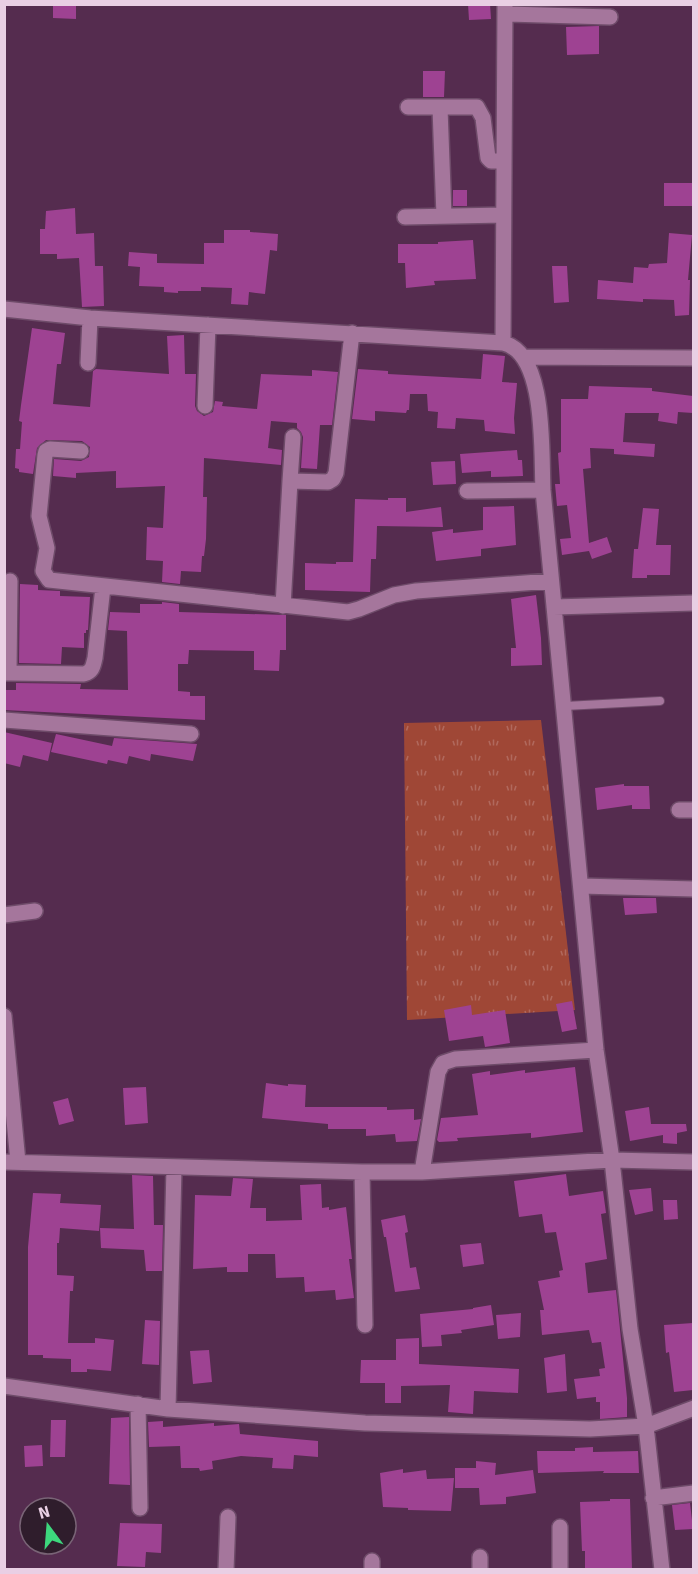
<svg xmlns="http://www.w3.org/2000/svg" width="698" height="1574" viewBox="0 0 698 1574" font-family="Signika,sans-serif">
<defs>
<pattern id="park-tufts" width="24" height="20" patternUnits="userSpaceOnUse" patternTransform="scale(1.5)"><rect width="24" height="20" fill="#9f4736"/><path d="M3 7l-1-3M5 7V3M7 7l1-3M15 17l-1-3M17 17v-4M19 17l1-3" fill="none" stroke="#b1695d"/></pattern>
</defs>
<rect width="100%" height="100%" fill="#552c4f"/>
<!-- park -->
<path fill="url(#park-tufts)" d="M541,720L575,1010L407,1020L404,723Z"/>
<!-- building -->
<path fill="#9e4292" d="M53,4H76V19L53,18Z
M468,4H490L491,19L469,20Z
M599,26V54L567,55L566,27Z
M423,71H445L444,97H423Z
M664,183H692V206H664Z
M453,190H467V206H453Z
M75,208L76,234L94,233L95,266H103L104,306L82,307L79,258L57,259V254H40V229H45L46,211Z
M224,230H250V232L278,234L277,251L270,250L265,294L249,292L248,305L231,304L232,288L201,287V291H178V293L164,292V287L139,286L140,267L128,266L129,252L157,254V263L204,264V243H224Z
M669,233L692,235L688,280H690L689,315L675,316L674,300L643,299V302L597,299L598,280L633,283L634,267L648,268L649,264L667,263Z
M473,240L476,279L434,281L435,285L406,288L405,263H398V244H438V242Z
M552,266H567L569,302L554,303Z
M32,328L65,333L61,364H57L53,404L90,407L93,371L96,369L169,374L167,336L184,335L185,374H196L195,406L197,411L204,416L213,412L215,401L223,402L222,406L257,409L261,374L312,376V370L338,372L332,425H320L317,469L301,468L303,437L301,432L297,428V423L271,421L268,448L282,450L281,465L204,458L203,497H207L206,539L204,556H202L201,572L181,571L180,584L162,582L163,561L146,560L147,527L163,528L165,486L116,488V471L76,473V478L53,476L54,459L81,461L89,457L90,447L82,441L46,440L37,448L33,474L19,472V469L15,468L16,449H20L22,422L19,421L21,405Z
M483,354L505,356L502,382L517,383L514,418L515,434L485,431L484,420L456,418L455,429L437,428L438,412L428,411L427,394H410L409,410H407L406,413L375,411V421L352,419L358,369L388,371V374L481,379Z
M589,386L652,388V391L693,396V413L678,412L677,424L658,421L659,413H625L623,442L655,444L654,457L614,454V449L590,448L591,468L583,469L589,543L607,537L612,552L592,559L589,551L562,555L560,539L571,538L567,505L557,506L555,484H560L558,453L561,452V399H588Z
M517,450L518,460H522L523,476L491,477V471L462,473L460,454Z
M455,461L456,484L433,485L431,462Z
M388,498H406V512L441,507L443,527L377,526L376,559H371L370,592L305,590V563L336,564V562H353L355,499L388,500Z
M514,506L516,545L481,549V556L436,561L432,532L453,529V533L483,530V507Z
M643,508L659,509L656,545H671L670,575H647V578H632L634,549H638Z
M20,584L38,585V590L60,591V596L90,597L88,630H86V633H84V648L62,647L61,664L19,663Z
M536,595L541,638L542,665L511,666V648H516L511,599Z
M162,602L179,604V612L286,615V650H280L279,671L254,670V651L189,650L188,664H178V691L190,692V696H205V720L4,710V690H16V683L81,684L80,689L128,690L127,631L108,630L110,612L140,613V604H162Z
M4,732L52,743L48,761L23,755L20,767L4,763Z
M56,734L112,746L114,738L197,744L193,761L151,754L150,761L129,756L127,764L108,760L107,764L51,752Z
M624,784V786H649L650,809H632V805L597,810L595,788Z
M623,898H656L657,913L625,915Z
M572,1001L577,1029L562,1032L556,1004Z
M471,1005L472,1015L505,1010L510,1043L485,1047L483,1036L449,1041L444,1010Z
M575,1067L583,1132L531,1138V1133L457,1138L458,1141L439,1142L437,1140L441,1118L478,1115L472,1074L490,1071V1075L525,1070V1073Z
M266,1083L288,1086V1084L306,1085L305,1107H387V1110L414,1109V1120L421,1119L417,1141L396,1142L395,1134L366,1136V1129H328V1124L262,1118Z
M146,1087L148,1123L125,1125L123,1088Z
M68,1098L74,1121L59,1125L53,1102Z
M649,1107L651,1124H686L687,1131L677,1133V1144L663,1143V1135L630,1141L625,1111Z
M566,1174L569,1196L603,1191L606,1213L601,1214L607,1259L585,1263L588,1293L616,1290L627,1398V1417L600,1419V1402H596V1397L577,1399L574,1379L600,1376L599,1369L605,1368L601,1342L592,1343L589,1330L542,1335L540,1310H544L538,1281L560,1277L559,1271L563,1270L556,1232L545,1233L542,1214L519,1217L514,1181Z
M132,1175L153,1176L154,1225H163L162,1271H146L144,1250L101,1248L100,1228L134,1229Z
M233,1178L253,1179L250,1208H266V1221L302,1220L300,1185L321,1184L322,1208L329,1207V1210L346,1207L352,1259H349L354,1298L336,1300L335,1290L305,1292L304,1277L276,1278L275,1254H248V1272H227V1267L193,1269L195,1195L231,1196Z
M651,1188L653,1211L635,1215L629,1190Z
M33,1193L61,1194L60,1203L101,1205L99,1231L60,1228L59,1243H57V1275L74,1276L73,1291H70L68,1343H95V1338L114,1340L111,1371L87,1369V1372H71V1359L43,1358V1355H28V1247Z
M663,1200H677L678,1219L664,1220Z
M405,1215L408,1232L405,1233L410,1268L416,1267L420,1289L395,1292L386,1237H384L381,1220Z
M481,1243L484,1264L463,1267L460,1245Z
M491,1305L494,1325L461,1330L462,1333L441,1335L442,1346L422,1347L420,1314L473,1309V1308Z
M521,1313L520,1337L498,1339L496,1315Z
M145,1320L160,1321L159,1365L142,1364Z
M693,1323V1390L674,1392L669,1352L666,1353L664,1325Z
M419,1338V1364L519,1369L518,1393L474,1391L473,1414L448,1412L450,1385L401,1386V1403H385V1383H360L361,1360H396V1339Z
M209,1350L212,1382L193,1384L190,1351Z
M565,1354L567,1391L547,1393L544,1358Z
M129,1417L130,1485L109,1484L111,1418Z
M51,1420H66L65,1457H50Z
M163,1421V1427L214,1423V1426L239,1424L240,1434L318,1441V1457L294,1455L293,1469L272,1468L273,1458L241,1456L212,1461L213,1469L200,1471L199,1468H181L180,1446L149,1447L148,1422Z
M42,1445L43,1466L25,1467L24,1446Z
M593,1447V1452L638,1451L639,1473H603L604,1471L538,1473L537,1451H575V1448Z
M476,1461L496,1463L495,1475L533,1470L536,1493L506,1497V1504L480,1505L479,1488H455V1468H476Z
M403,1469V1473L426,1470L427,1479L454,1478L451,1511L408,1510V1508L383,1507L380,1473Z
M610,1499H630L632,1569H585V1551H582L580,1502L610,1501Z
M690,1503L693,1529L675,1530L672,1505Z
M120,1523L162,1524L161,1553L146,1552L145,1567L117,1566Z"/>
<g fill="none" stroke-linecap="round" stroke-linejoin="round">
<defs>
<path id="lane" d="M565,706L660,701"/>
<path id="street" d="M505,14L610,17
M408,107H477L483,118L488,158L491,161H503
M440,108L444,216
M405,217L503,215
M4,309L90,318L503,343C547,353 541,453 543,490L596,1050L612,1160L630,1329L646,1426L662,1570
M503,343L505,4
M523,357L694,358
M88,363L90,318
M205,406L208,325
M81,451L50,449L46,451L45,455L39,516L47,548L43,571L49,580L348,612L359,609L394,595L416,591L551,581
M290,481L293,437
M467,491L543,490
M283,606L290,481L328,482L333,479L336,473L352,333
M554,607L694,603
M4,673H9L10,581
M9,673L84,674C93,671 93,666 95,658L103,587
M4,720L191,734
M679,810H694
M581,886L694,889
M4,915L35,911
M4,1016L18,1162
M4,1162L362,1172H422L612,1160L694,1162
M362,1172L365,1325
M422,1172L438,1072L443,1063L455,1059L596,1050
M4,1386L168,1409L365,1423L590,1429L646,1426L694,1408
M138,1404L140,1508
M168,1409L174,1168
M653,1498L694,1493
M480,1557V1570
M372,1561V1570
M226,1570L228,1517
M560,1570V1527"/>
</defs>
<!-- lane casing -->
<use href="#lane" stroke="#6e4b69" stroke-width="10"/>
<!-- street casing -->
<use href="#street" stroke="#6e4b69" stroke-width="18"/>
<!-- lane -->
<use href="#lane" stroke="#a5769c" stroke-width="8"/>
<!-- street -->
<use href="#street" stroke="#a5769c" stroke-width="15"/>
</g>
<!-- border -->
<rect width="698" height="1574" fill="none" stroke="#e9cfe4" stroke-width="12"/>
<!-- north arrow -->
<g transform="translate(48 1526) rotate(344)"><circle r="28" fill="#2f1d2c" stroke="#796476" stroke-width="1.5"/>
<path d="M0-4.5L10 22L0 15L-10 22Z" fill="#3dd77d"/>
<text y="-9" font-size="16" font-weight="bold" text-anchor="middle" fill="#e9cfe4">N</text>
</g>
</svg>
